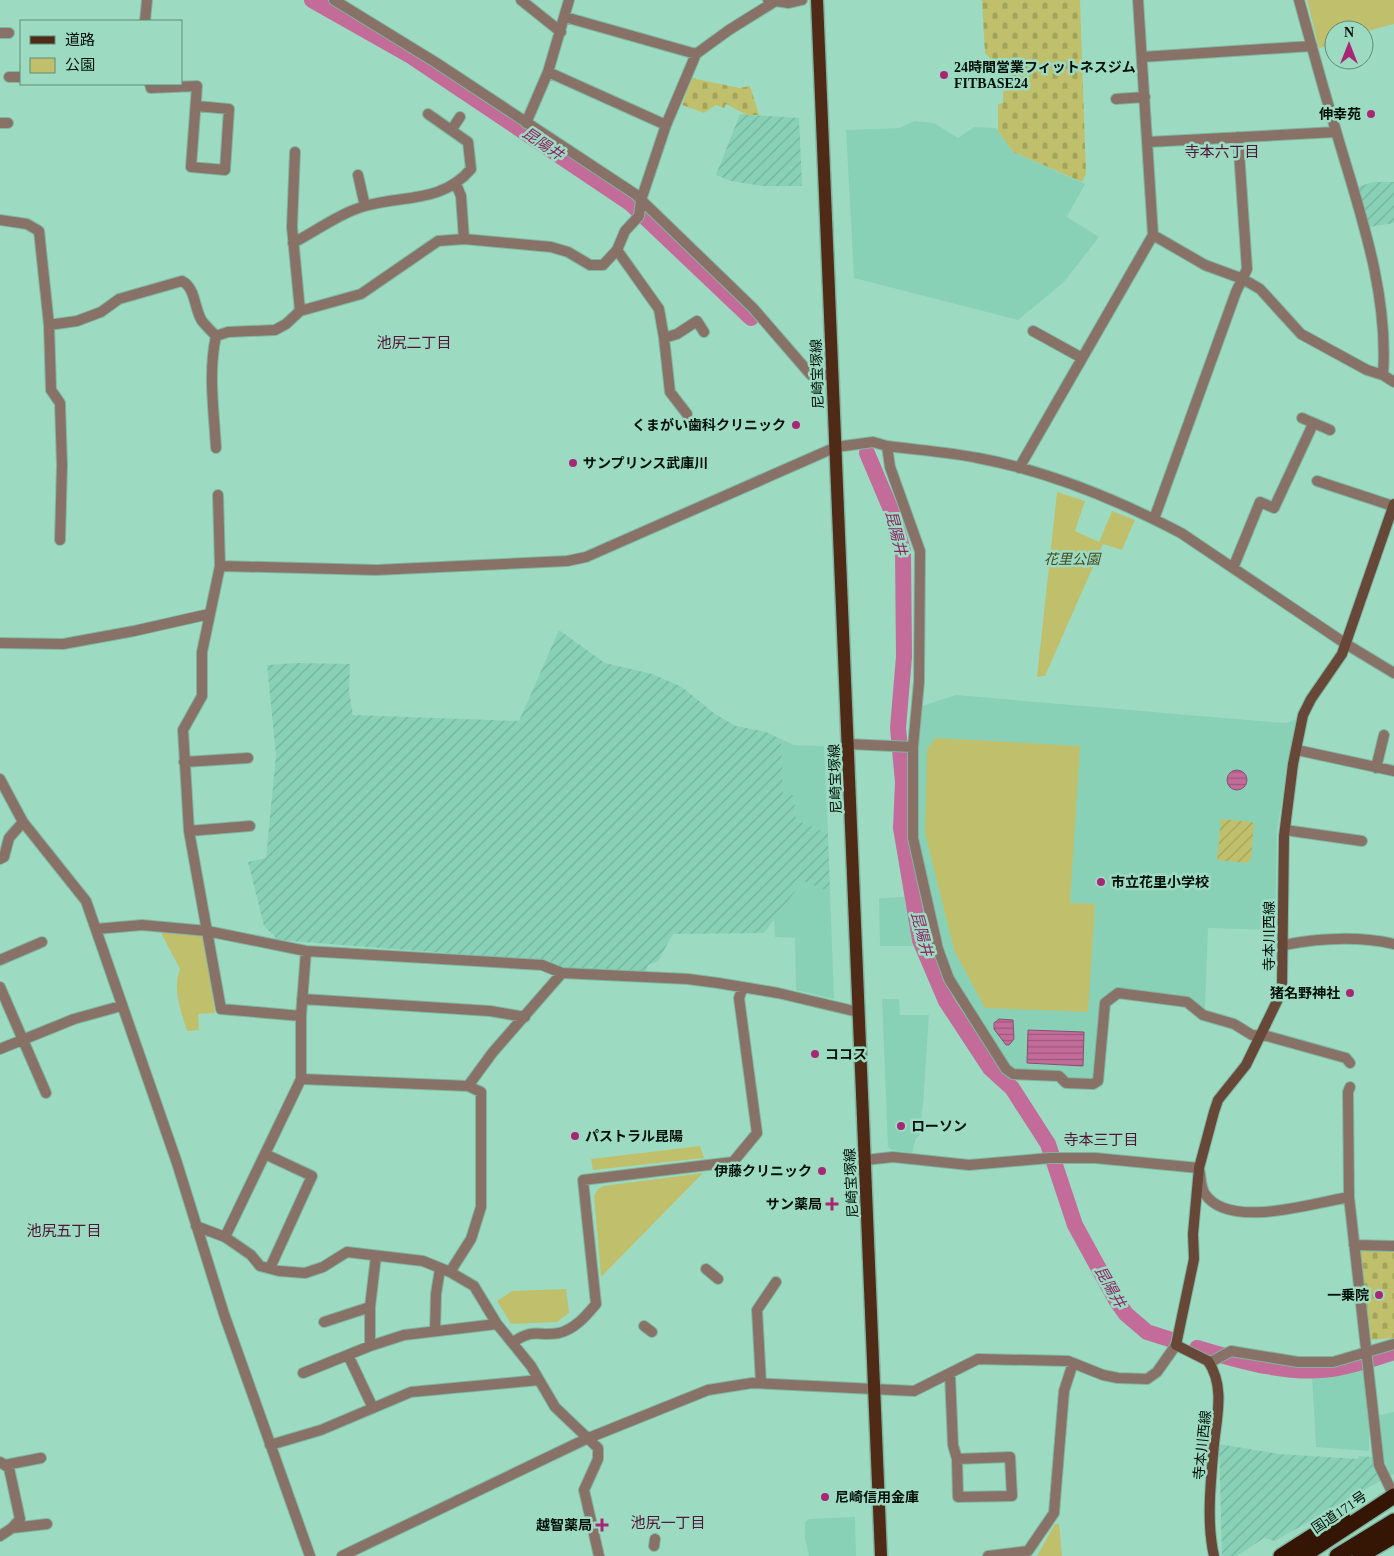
<svg xmlns="http://www.w3.org/2000/svg" width="1394" height="1556" viewBox="0 0 1394 1556" font-family="'Times New Roman','Noto Sans JP',serif">
<defs>
<pattern id="industrial-furrows" width="10" height="10" patternUnits="userSpaceOnUse" patternTransform="scale(1.25)"><rect width="10" height="10" fill="#89d1b6"/><path d="M-1 1l2-2M0 10L10 0M9 11l2-2" fill="none" stroke="#74b29b"/></pattern>
<pattern id="cemetery-stones" width="16" height="16" patternUnits="userSpaceOnUse" patternTransform="scale(1.25)"><rect width="16" height="16" fill="#c0c06c"/><path d="M2 7V4a2 2 0 0 1 4 0v3zM10 15v-3a2 2 0 0 1 4 0v3z" fill="#a3a45c"/></pattern>
<pattern id="garden-furrows" width="10" height="10" patternUnits="userSpaceOnUse" patternTransform="scale(1.25)"><rect width="10" height="10" fill="#c0c06c"/><path d="M-1 1l2-2M0 10L10 0M9 11l2-2" fill="none" stroke="#a3a45c"/></pattern>
<pattern id="water-rules" width="6" height="5" patternUnits="userSpaceOnUse" patternTransform="scale(1.25)"><rect width="6" height="5" fill="#c36c9a"/><path d="M0 2.5h6" fill="none" stroke="#9c577c"/></pattern>
</defs>
<rect width="100%" height="100%" fill="#9cdbc2"/>
<!-- built -->
<path fill="#89d1b6" d="M915,121L934,123L958,138L974,127L996,128L1013,152L1085,184L1067,217L1099,237L1064,282L1018,320L854,278L846,130L899,128Z
M956,695L1271,722L1287,723L1296,719L1277,830L1275,930L1208,928L1205,1010L1189,998L1117,988L1112,990L1100,1003L1093,1077L1088,1081L1014,1071L945,964L917,836V753L922,706Z
M781,739L794,745L824,746L828,833L796,820L794,796L783,795Z
M803,880L830,892L834,999L796,990L795,938L775,937L774,919Z
M906,897L914,946H880L879,898Z
M882,999H899L900,1015H929L923,1104L919,1136L916,1138L912,1153L892,1150L888,1147Z
M1362,1367L1369,1417V1451L1316,1447L1312,1375Z
M1394,1412V1474L1387,1477L1380,1456V1415Z
M855,1517L856,1556H809L805,1539V1522L809,1519Z"/>
<!-- industrial -->
<path fill="url(#industrial-furrows)" d="M740,114L799,118L802,186H762L731,181L716,175Z
M1373,182H1394V223L1369,227L1358,187Z
M559,630L605,663L652,674L682,687L715,714L736,726L766,732L781,739L783,795H794L796,820L828,833L830,892L803,881L764,933L673,934L658,961L648,965L646,972L562,969L550,961L278,940L264,926L248,862L266,858L276,755L267,665L297,663L350,664L349,692L353,715L519,721Z
M1219,1444L1279,1454L1358,1459L1359,1456L1374,1457L1382,1480L1275,1541L1264,1538L1237,1556H1222Z"/>
<!-- cemetery -->
<path fill="url(#cemetery-stones)" d="M982,0H1080L1086,174L1082,182L1013,152L998,131V104L1003,103V91H1006L1005,62H994L985,53Z
M692,78L739,88L750,86L759,115H747L726,104L724,108L716,105L704,113L682,105Z
M1362,1249H1394V1338L1370,1340L1360,1251Z"/>
<!-- park -->
<path fill="#c0c06c" d="M1307,0H1394V24L1364,32V30H1334V44L1319,48Z
M1057,492L1085,501L1075,531L1099,542L1112,511L1135,520L1122,550L1103,544L1045,676L1037,677Z
M935,738L1080,746L1070,903L1095,904L1088,1012L985,1008L954,950L925,833L927,750Z
M163,930L200,935L205,940L215,1013L198,1014L199,1030L187,1031C181,1011 172,989 180,969L161,933Z
M700,1146L704,1158L593,1170L591,1159Z
M703,1173L601,1277L594,1196L598,1189L603,1186Z
M566,1289L569,1313L557,1322L511,1324L497,1301L512,1291Z
M1055,1524H1059L1062,1556H1037Z"/>
<!-- garden -->
<path fill="url(#garden-furrows)" d="M1221,819L1252,822L1254,824L1251,859L1247,863L1217,860Z"/>
<!-- water -->
<path fill="url(#water-rules)" stroke="#88506e" d="M1227 780a10 10 0 1 1 20 0a10 10 0 1 1-20 0Z
M999,1019L1013,1020L1014,1039L1009,1045H1006L994,1029V1023Z
M1028,1030L1084,1032L1083,1066L1027,1063Z"/>
<g fill="none" stroke-linecap="round" stroke-linejoin="round">
<!-- canal -->
<path stroke="#c36c9a" stroke-width="16" d="M312,0L411,56L630,203L751,318
M867,453L892,512L903,551L904,657L898,728L903,782L901,828L920,940L946,1001L990,1068L1012,1088L1048,1144L1075,1225L1116,1300L1126,1314L1147,1332L1172,1340
M1197,1348C1240,1361 1293,1377 1338,1368C1357,1364 1376,1358 1394,1352"/>
<defs>
<path id="street" d="M334,0L435,62L635,194L753,308L811,375H832
M521,0L561,32
M768,0L789,3L802,0
M1299,0C1311,44 1323,88 1336,131C1359,210 1389,292 1383,375L1394,382
M565,17L696,54
M145,21L147,0
M0,33H9
M1142,57L1312,46
M548,72L666,125
M9,77H21
M150,84L151,88L197,86L191,167L225,170L229,109L196,106
M1116,99L1145,97
M0,123H8
M526,123L548,72L569,0
M452,129L460,117
M1148,142L1336,132
M295,152L292,227L300,311
M358,175L365,206
M456,184L461,196L464,239
M0,220L27,224L39,231L49,325L51,390L60,403L62,465L60,540
M1153,235L1205,265L1243,279L1260,289L1301,334L1367,370L1383,375
M293,243C316,231 340,213 365,206C404,195 442,203 471,169L468,142L428,114
M617,250L659,309L664,338
M49,325L77,321L101,312L119,299L182,281C196,288 194,309 202,321C206,326 211,331 216,336
M1033,331L1082,358
M687,414L670,392L664,338L677,334L697,321L704,332
M1302,418L1330,430
M887,446L890,467L920,551L919,682L913,747V838L938,949L949,979L1006,1069L1013,1074L1059,1076L1066,1083L1093,1084L1098,1081L1105,1003L1118,993L1187,1002L1203,1015L1234,1024L1252,1035L1267,1036L1346,1058L1350,1063
M216,448C214,412 208,372 216,336L228,332L275,330L286,324L300,311L361,294L438,241L464,239L551,247L568,252L590,265H603L617,250L625,231L639,216L641,200L666,125L696,54L729,30L774,2
M1019,468L1153,235L1138,0
M1317,481L1393,506
M218,495L220,566
M1154,519L1236,292L1247,269L1238,137
M1233,568L1260,502L1274,508L1313,424
M0,643L63,644L134,631L209,614
M848,744L913,747
M1297,750L1394,771
M184,762L248,758
M1376,768L1384,735
M0,779L23,822L86,901L177,1163L224,1314L310,1556
M1285,830L1362,841
M189,831L250,826
M0,859L4,857L9,838L23,822
M96,929L142,925L207,931L306,951L542,965L562,973L688,979L718,983L778,993L858,1012
M1284,945C1320,938 1358,936 1394,944
M0,960L42,942
M0,987L46,1093
M302,999L490,1011L525,1017
M301,1016L221,1009L189,831L183,730L202,696V652L220,566L376,570L567,561L586,557L836,447L873,442L887,446C917,450 948,452 978,458C1048,471 1118,500 1181,533L1346,644L1394,673
M0,1049L74,1019L121,1006
M301,1079V1016L306,951
M1350,1087L1348,1092L1349,1197L1379,1465L1394,1496
M265,1154L312,1176L270,1268
M865,1160L893,1157L969,1165L1050,1158H1095L1199,1168C1201,1176 1200,1187 1205,1194C1229,1230 1313,1203 1349,1197
M196,1226L225,1237L251,1255L260,1266L279,1271L305,1273L323,1267L347,1252L423,1261L450,1272L474,1286L497,1324L531,1366L555,1407L598,1448V1459L584,1490L599,1556
M225,1237L301,1079L468,1086L493,1052L562,973
M1354,1245L1394,1246
M706,1269L718,1279
M450,1272L471,1239L481,1207V1092L468,1086
M324,1322L370,1307
M644,1326L652,1332
M435,1331L436,1294L440,1269
M513,1342C536,1327 537,1337 559,1333C575,1329 586,1316 596,1304L583,1180L733,1162L757,1133L739,998L743,987
M370,1346V1307L376,1256
M348,1355L373,1408
M1209,1363L1231,1351L1298,1362H1333L1394,1344
M303,1373L370,1346L404,1335L497,1324
M950,1375L953,1445L957,1459L958,1497L1012,1496L1010,1457L957,1459
M761,1383L757,1310L776,1282
M270,1445L321,1430L411,1392L539,1380
M0,1462L9,1468L20,1519L12,1528L0,1536
M5,1465L41,1458
M12,1528L47,1524
M654,1546L655,1539
M342,1556L586,1439L708,1390L752,1383L914,1391L978,1359L1068,1361L1103,1375L1118,1378L1147,1379L1157,1372L1176,1345
M988,1556L1028,1551L1054,1513L1064,1391L1073,1363"/>
<path id="secondary" d="M1214,1556C1206,1521 1211,1480 1214,1444C1217,1416 1225,1386 1208,1361L1176,1345L1194,1259L1193,1234L1199,1168L1214,1112L1218,1100L1246,1065L1280,995L1282,986L1284,836L1293,764L1303,715L1311,699L1342,654L1394,504"/>
<path id="primary" d="M817,0L881,1556"/>
<path id="highway" d="M1281,1556L1325,1528L1344,1520
M1303,1556L1394,1496
M1337,1556L1394,1521
M1360,1556L1394,1536"/>
</defs>
<!-- street casing -->
<use href="#street" stroke="#80b6a1" stroke-width="12"/>
<!-- secondary casing -->
<use href="#secondary" stroke="#80b6a1" stroke-width="12"/>
<!-- primary casing -->
<use href="#primary" stroke="#80b6a1" stroke-width="15"/>
<!-- highway casing -->
<use href="#highway" stroke="#80b6a1" stroke-width="18"/>
<!-- street -->
<use href="#street" stroke="#887267" stroke-width="10"/>
<!-- secondary -->
<use href="#secondary" stroke="#674838" stroke-width="10"/>
<!-- primary -->
<use href="#primary" stroke="#4f2b17" stroke-width="12"/>
<!-- highway -->
<use href="#highway" stroke="#351504" stroke-width="15"/>
</g>
<!-- markers -->
<g fill="#a82775" stroke="#9cdbc2" stroke-width="2">
<circle cx="944" cy="75" r="5"/>
<circle cx="1371" cy="114" r="5"/>
<circle cx="796" cy="425" r="5"/>
<circle cx="573" cy="463" r="5"/>
<circle cx="1101" cy="882" r="5"/>
<circle cx="1350" cy="993" r="5"/>
<circle cx="815" cy="1054" r="5"/>
<circle cx="901" cy="1126" r="5"/>
<circle cx="575" cy="1136" r="5"/>
<circle cx="822" cy="1171" r="5"/>
<path d="M829.5 1196.5h5v5h5v5h-5v5h-5v-5h-5v-5h5z"/>
<circle cx="1379" cy="1295" r="5"/>
<circle cx="825" cy="1497" r="5"/>
<path d="M599.5 1517.5h5v5h5v5h-5v5h-5v-5h-5v-5h5z"/>
</g>
<g text-anchor="middle" stroke-width="5" stroke-linejoin="round" paint-order="stroke">
<!-- poi labels -->
<g font-size="14" font-weight="bold" fill="#001008" stroke="#9cdbc2" text-anchor="start">
<text x="954" y="72">24時間営業フィットネスジム<tspan x="954" dy="16">FITBASE24</tspan></text>
<text x="1361" y="119" text-anchor="end">伸幸苑</text>
<text x="786" y="430" text-anchor="end">くまがい歯科クリニック</text>
<text x="583" y="468">サンプリンス武庫川</text>
<text x="1111" y="887">市立花里小学校</text>
<text x="1340" y="998" text-anchor="end">猪名野神社</text>
<text x="825" y="1059">ココス</text>
<text x="911" y="1131">ローソン</text>
<text x="585" y="1141">パストラル昆陽</text>
<text x="812" y="1176" text-anchor="end">伊藤クリニック</text>
<text x="822" y="1209" text-anchor="end">サン薬局</text>
<text x="1369" y="1300" text-anchor="end">一乗院</text>
<text x="835" y="1502">尼崎信用金庫</text>
<text x="592" y="1530" text-anchor="end">越智薬局</text>
</g>
<!-- street labels -->
<g font-size="14" fill="#001008" stroke="#9cdbc2">
<text transform="translate(817 374) rotate(-92)" y="5">尼崎宝塚線</text>
<text transform="translate(835 779) rotate(-92)" y="5">尼崎宝塚線</text>
<text transform="translate(1269 936) rotate(-90)" y="5">寺本川西線</text>
<text transform="translate(851 1183) rotate(-93)" y="5">尼崎宝塚線</text>
<text transform="translate(1202 1445) rotate(-84)" y="5">寺本川西線</text>
<text transform="translate(1339 1512) rotate(-34)" y="5">国道171号</text>
</g>
<!-- park labels -->
<g font-size="14" font-style="italic" fill="#47471d" stroke="#9cdbc2">
<text x="1072" y="564">花里公園</text>
</g>
<!-- water labels -->
<g font-size="15" font-style="italic" fill="#8d2563" stroke="#9cdbc2">
<text transform="translate(543 144) rotate(34)" y="5">昆陽井</text>
<text transform="translate(896 533) rotate(76)" y="5">昆陽井</text>
<text transform="translate(922 934) rotate(75)" y="5">昆陽井</text>
<text transform="translate(1110 1287) rotate(60)" y="5">昆陽井</text>
</g>
<!-- neighbourhood labels -->
<g font-size="15" fill="#511438" stroke="#9cdbc2">
<text x="1222" y="157">寺本六丁目</text>
<text x="414" y="348">池尻二丁目</text>
<text x="1101" y="1145">寺本三丁目</text>
<text x="64" y="1236">池尻五丁目</text>
<text x="668" y="1528">池尻一丁目</text>
</g>
</g>
<!-- legend -->
<rect x="20" y="20" width="162" height="65" fill="#9cdbc2" stroke="#5e8a78"/>
<rect x="30" y="36" width="25" height="8" fill="#4f2b17" stroke="#5e8a78"/>
<text x="65" y="45" font-size="15" fill="#001008">道路</text>
<rect x="30" y="58" width="25" height="15" fill="#c0c06c" stroke="#5e8a78"/>
<text x="65" y="70" font-size="15" fill="#001008">公園</text>
<!-- north arrow -->
<g transform="translate(1349 45)"><circle r="24" fill="#9cdbc2" stroke="#5e8a78"/>
<path d="M0-4L9 19L0 12L-9 19Z" fill="#a82775"/>
<text y="-8" font-size="14" font-weight="bold" text-anchor="middle" fill="#001008">N</text>
</g>
</svg>
